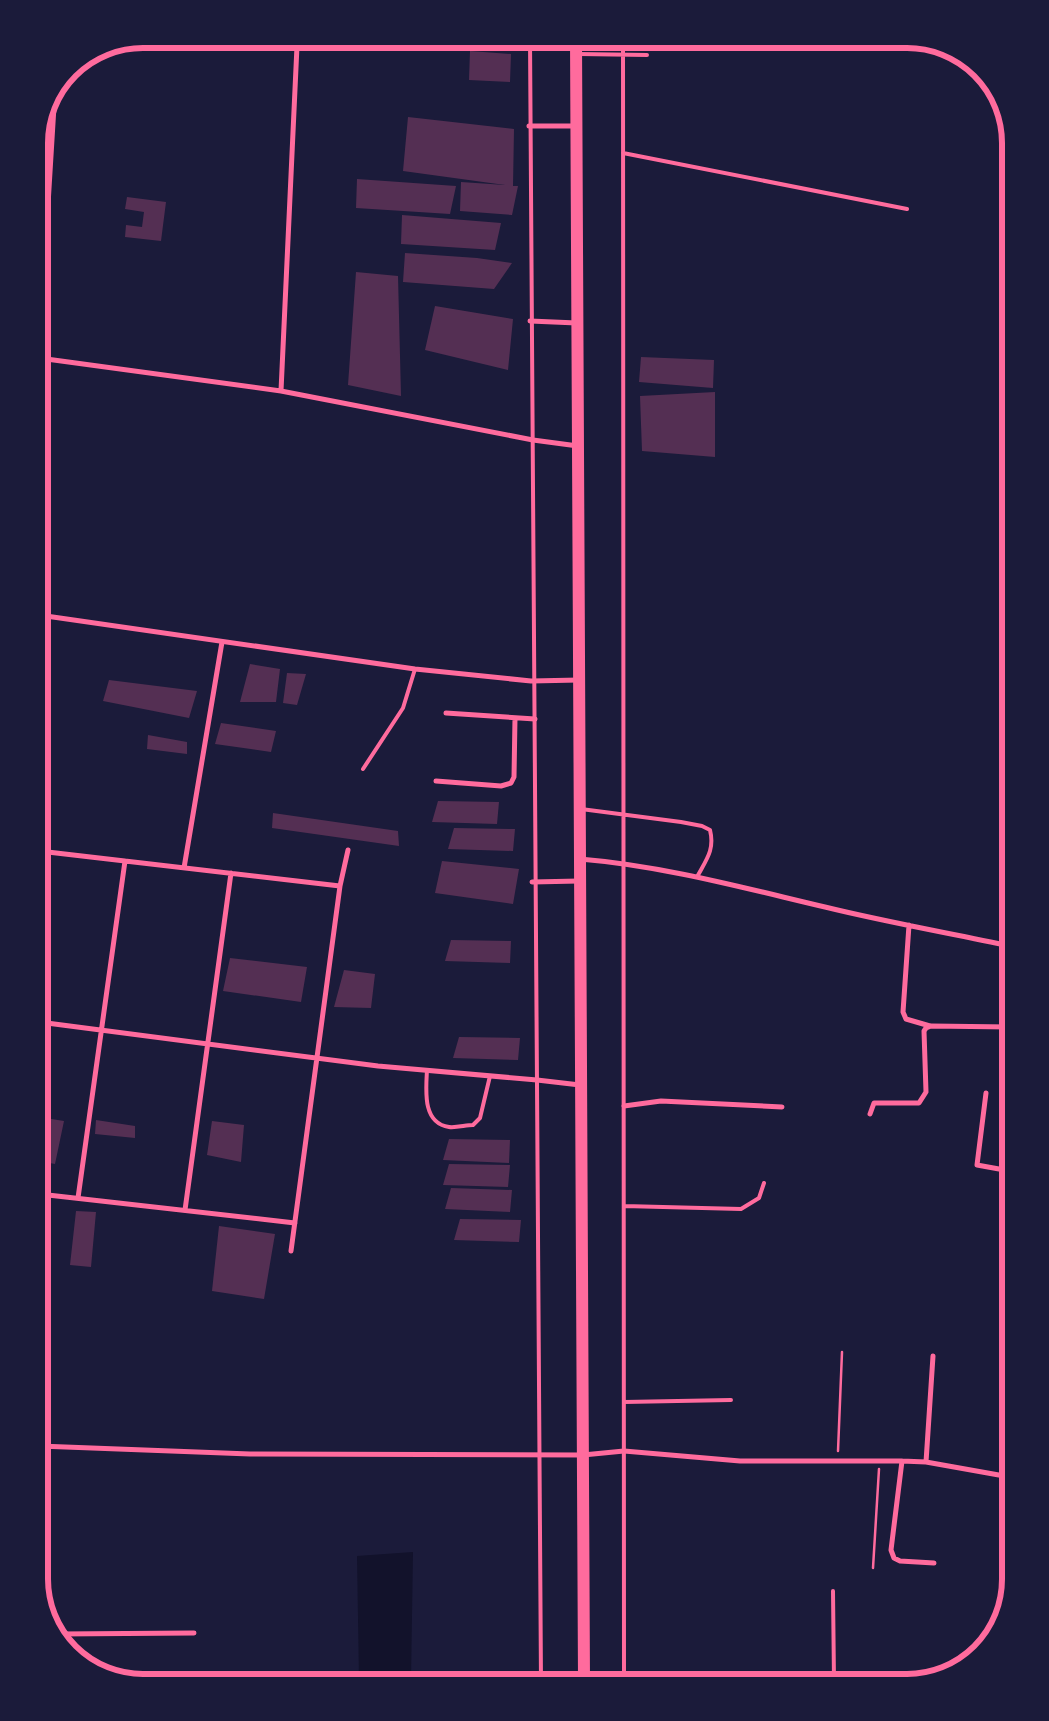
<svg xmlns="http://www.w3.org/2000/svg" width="1049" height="1721" viewBox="0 0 1049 1721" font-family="Literata,serif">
<rect width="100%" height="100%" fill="#1b1b3a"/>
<!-- water -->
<path fill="#12122b" d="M413,1552L411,1678L359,1679L357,1556Z"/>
<!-- building -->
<path fill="#542f53" d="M470,51L511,54L510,82L469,80Z
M408,117L514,129L513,186H518L512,215L460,211L461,182L505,185L403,171Z
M357,179L456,186L450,214L356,208Z
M127,197L166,202L161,241L125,237L126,225L142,227L144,212L125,209Z
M402,215L501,223L495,250L401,244Z
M405,253L477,258L512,263L494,289L403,282Z
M356,272L398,276L401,396L348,385Z
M435,306L513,319L508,370L425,350Z
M641,357L714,360L713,388L639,382Z
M715,392V457L642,451L640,396Z
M250,664L280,669L276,702H240Z
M287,673L306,674L297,705L283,703Z
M109,680L197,691L189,718L103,701Z
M221,723L276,731L271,752L215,744Z
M148,735L187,742V754L147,749Z
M438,801L499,802L497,824L432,822Z
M273,813L398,831L399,846L272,828Z
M454,828L515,829L513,851L448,849Z
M442,861L519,869L513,904L435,893Z
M451,940L511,941L510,963L445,961Z
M230,958L307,967L301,1002L223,991Z
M344,970L375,974L371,1008L334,1007Z
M459,1037L520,1038L518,1060L453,1058Z
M39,1117L64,1121L55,1164L39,1161Z
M96,1120L135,1126V1138L95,1134Z
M212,1121L244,1125L241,1162L207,1155Z
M449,1139L510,1140L509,1163L443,1160Z
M449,1164L510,1165L508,1187L443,1185Z
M451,1188L512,1190L510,1212L445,1209Z
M76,1211L96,1212L91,1267L70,1265Z
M460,1219L521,1220L519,1242L454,1240Z
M219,1226L275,1234L264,1299L212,1291Z"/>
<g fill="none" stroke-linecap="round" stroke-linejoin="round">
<!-- path -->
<path stroke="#ff6b9d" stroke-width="2.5" d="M838,1451L842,1352
M873,1568L879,1469"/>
<!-- service -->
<path stroke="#ff6b9d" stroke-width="4" d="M530,39L541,1682
M623,39L624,1682
M579,54L647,55
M623,153L907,209
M363,769L403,708L415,669
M581,809L681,822L702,826L710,830C715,850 706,860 697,877
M427,1070C426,1090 422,1123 449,1127C456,1128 466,1125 473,1125L480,1118L490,1076
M624,1206L741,1209L759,1198L764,1183
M624,1402L731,1400
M833,1591L834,1682"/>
<!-- minor -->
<path stroke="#ff6b9d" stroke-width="5" d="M529,126H576
M530,321L577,323
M39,352L55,90
M39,358L281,391L533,440L578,446
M281,391L297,46
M39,615L415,669L531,681L579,680
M446,713L535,719
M436,781L501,786L511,783L514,777L515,718
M39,851L340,886
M580,859C664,866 744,888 825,907C886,922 949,933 1010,946
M184,868L222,642
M532,882L579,881
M909,925L903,1012L906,1019L930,1026
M39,1022L378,1066L537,1080L580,1085
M986,1093L977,1165L1010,1171
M624,1106L661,1101L782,1107
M870,1114L874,1103H919L926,1092L924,1031L926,1028L931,1026L1010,1027
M39,1194L295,1223
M78,1198L125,861
M185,1210L231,873
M291,1251L340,886L348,850
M39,1446L250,1454L583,1455L624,1451L740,1461H902L926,1462L1010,1477
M902,1461L891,1550L894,1558L900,1561L934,1563
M926,1462L933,1356
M58,1634L194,1633"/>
<!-- trunk -->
<path stroke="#ff6b9d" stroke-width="12" d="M576,39L584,1682"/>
</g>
<!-- crop -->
<path d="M0 0H1049V1721H0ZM143 48H907A95 95 0 0 1 1002 143V1579A95 95 0 0 1 907 1674H143A95 95 0 0 1 48 1579V143A95 95 0 0 1 143 48Z" fill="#1b1b3a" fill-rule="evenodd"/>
<path fill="none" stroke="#ff6b9d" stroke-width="6" d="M143 48H907A95 95 0 0 1 1002 143V1579A95 95 0 0 1 907 1674H143A95 95 0 0 1 48 1579V143A95 95 0 0 1 143 48Z"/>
</svg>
